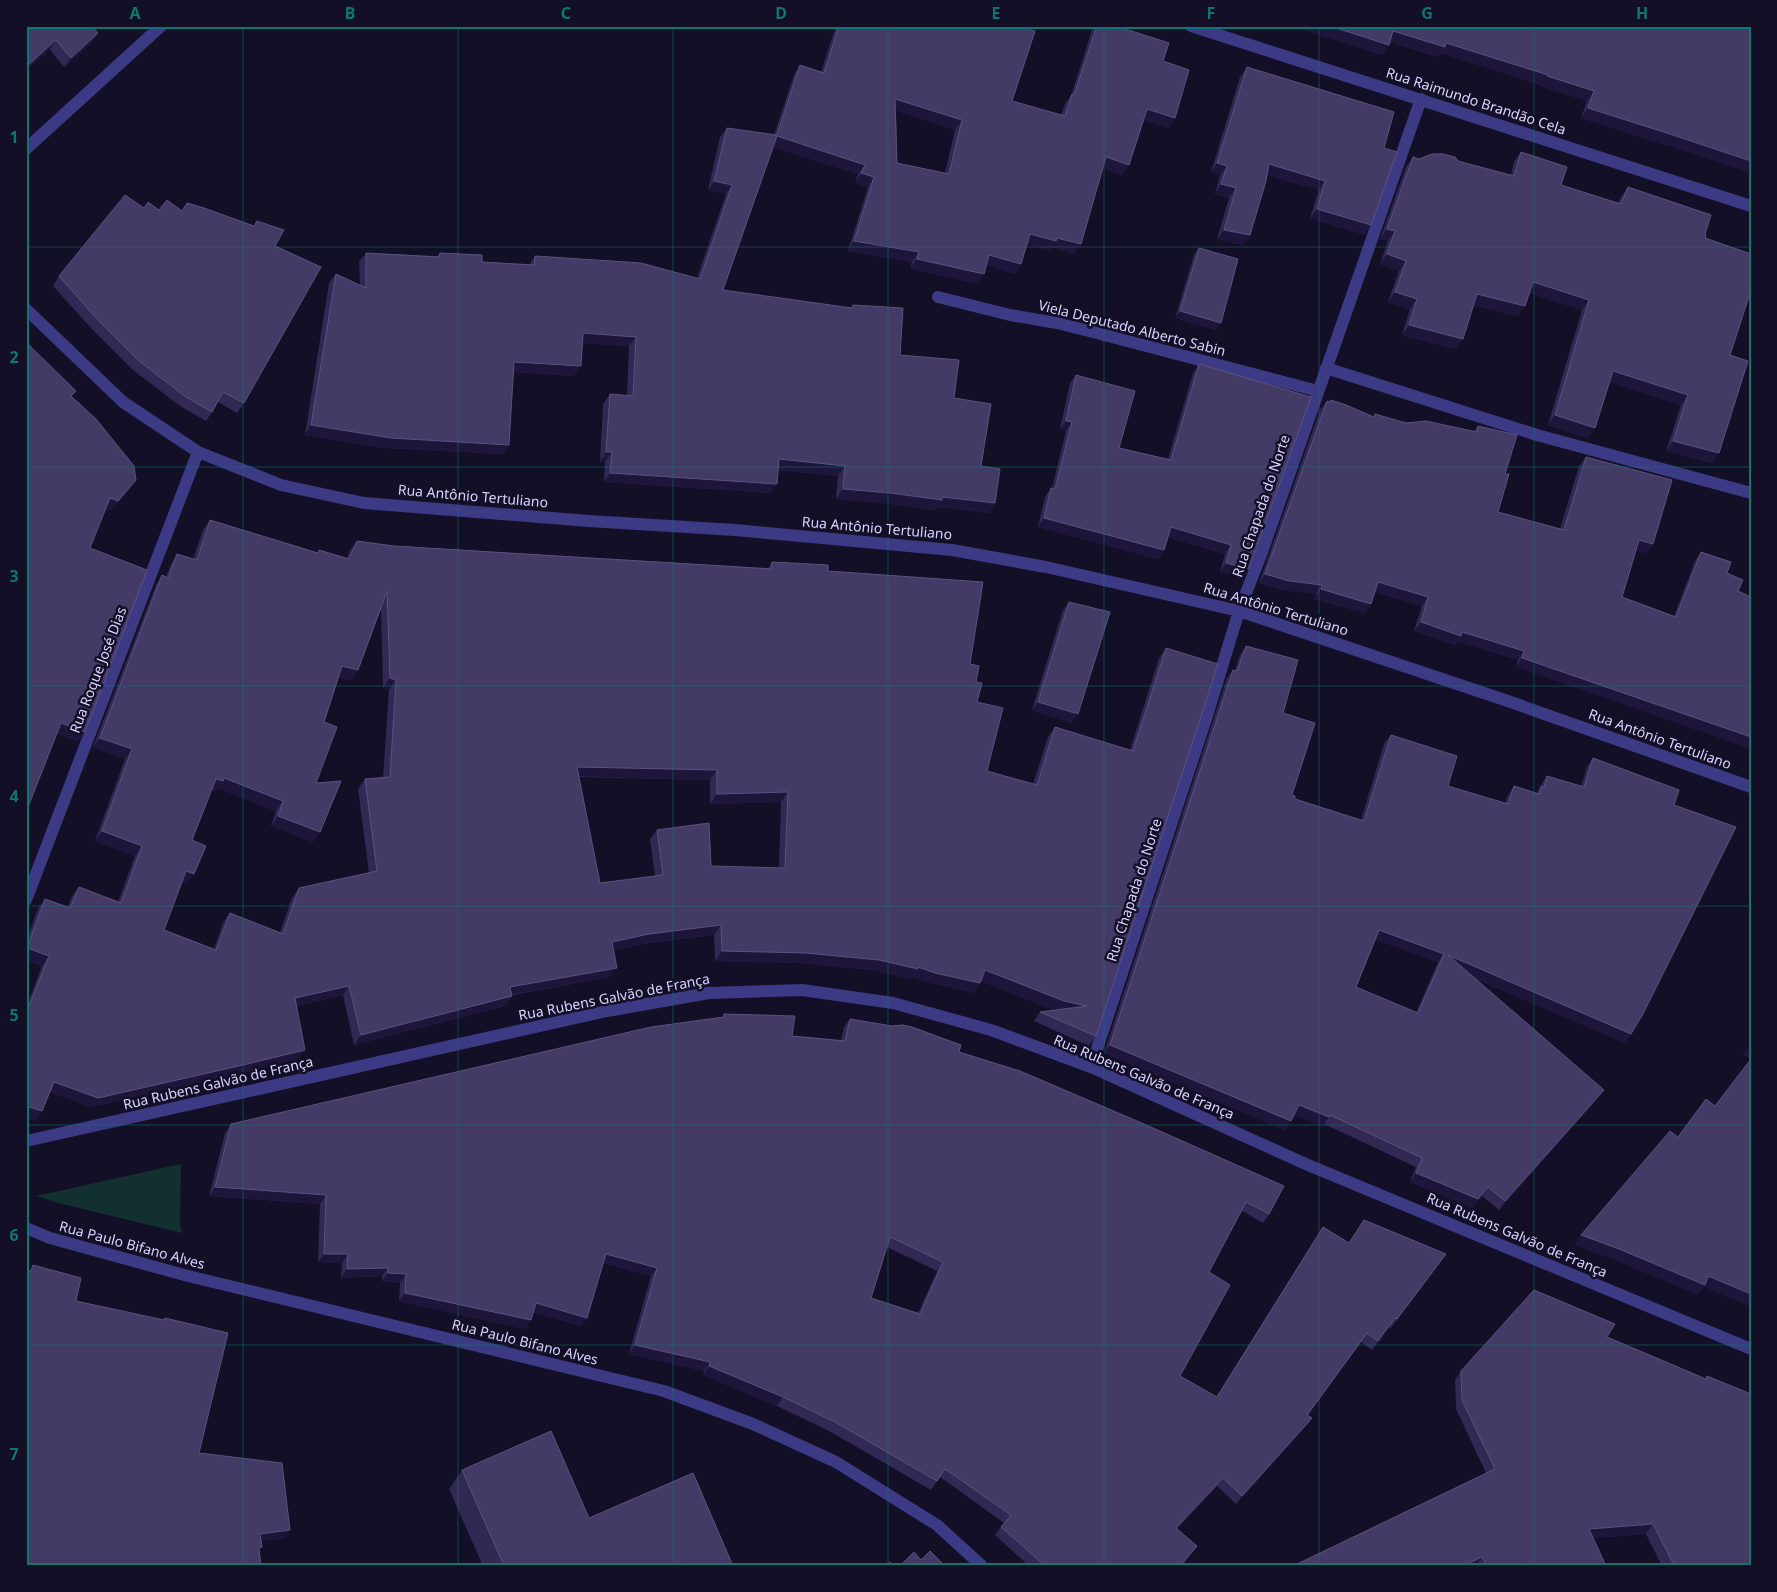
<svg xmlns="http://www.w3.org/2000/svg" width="1777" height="1592" viewBox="0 0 1777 1592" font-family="'Noto Sans',sans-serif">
<rect width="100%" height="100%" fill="#130f26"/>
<!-- green -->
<path fill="#12302f" d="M181,1164L180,1224L182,1233L58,1203L36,1196Z"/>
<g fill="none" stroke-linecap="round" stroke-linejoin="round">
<!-- minor -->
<path stroke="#3d3a85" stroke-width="12" d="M1191,26L1751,206
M26,149L161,26
M938,297L1010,315L1057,323L1093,332L1318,391
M26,309L123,402L198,452L281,485L364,503L589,521L735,530L952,550L1046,567L1239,611L1502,699L1751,787
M1326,368L1537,435L1751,493
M26,900L198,452
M1091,1067L1206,719L1239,611L1262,552L1421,99
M26,1141L607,1011L709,993L802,990L893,1003L991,1030L1091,1067L1308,1165L1751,1349
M26,1228L50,1238L188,1276L664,1391L753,1424L836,1462L937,1525L982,1566"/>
</g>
<!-- wall -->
<path fill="#312854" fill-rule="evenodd" d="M26,26L92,43L64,67L50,50Z
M836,26H1032L1012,101L1061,115L1065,104L1071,96L1092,30L1094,26H1116L1163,61L1175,118L1168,128L1144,120L1129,165L1122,175L1103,168L1074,254L1052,247L1050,250L1027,244L1021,264L1015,274L986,265L978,284L910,268L912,262L848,251L868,187L855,183L858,174L773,147L723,290L851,308L853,305L900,355L954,398L981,466L995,503L989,513L938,507L935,510L883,503L836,499L838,476L778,470L771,493L604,482L605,462H600L603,404L610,394L627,396L629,346L582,343L574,376L513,372L503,454L385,448L305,435L329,283L336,274L360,285L359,262L366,253L437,256L440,253L482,262L529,265L535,256L697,278L726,194L708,190L720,137L727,128L774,135L794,75L800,65L821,72ZM896,110L955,130L945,173L897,163Z
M1292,26H1751L1666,145L1581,118L1587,101L1540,86L1541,85L1441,53L1438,57L1389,42V45L1382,55Z
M1247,67L1384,148L1371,225L1365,235L1310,218L1319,190L1267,175L1250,235L1243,245L1217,239L1229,198L1215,194L1220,175L1211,172L1240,77Z
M1521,152L1561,185L1618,203L1621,197L1628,187L1705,234L1730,355L1712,463L1666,451L1681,405L1610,382L1588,438L1548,425L1582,310L1529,293L1518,316L1473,305L1456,349L1402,335L1410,309L1388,302L1399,271L1380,264L1388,241L1380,239L1406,167L1413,157L1419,159L1458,161L1511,175L1514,162Z
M144,208L159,210L181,211L254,226L257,221L275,246L244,403L237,413L218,402L212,412L206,421L180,406L133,370L90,327L53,286L59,276Z
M1199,248L1216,330L1175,318L1194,255Z
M1199,364L1243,578L1220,571L1225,554L1168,537L1164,550L1158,559L1038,527L1045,497L1051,488H1052L1066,431L1060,429L1070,383L1076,375L1119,448L1168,459L1193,373Z
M1331,400L1373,417L1375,414L1406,423L1474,431L1478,426L1505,474L1498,512L1560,529L1579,466L1586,457L1653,544L1646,553L1636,550L1622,597L1674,616L1695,561L1701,552L1727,573L1738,591L1751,597L1516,667L1518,660L1457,641L1455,645L1414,631L1422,606L1375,592L1365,613L1314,599L1316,594L1283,590L1259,583L1320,410L1327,401L1330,402Z
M210,520L317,553L319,550L347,558L350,550L357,541L394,546L768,568L772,562L828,571L970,664L976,682L977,702L987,771L1033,784L1048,737L1055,727L1130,750L1159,658L1166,648L1096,1036L1089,1046L1034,1021L1040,1012L1054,1010L981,981L974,993L928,982L912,977L911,979L873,970L800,963L715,961L714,935L642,944L614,950L610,977L512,995V996L505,1006L354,1045L343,995L297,1006L298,1059L236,1075L91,1107L50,1092L42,1111L36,1121L27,1005L42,966L26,960V941L38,909L45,899L68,907L72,896L79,887L118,902L135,856L95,841L125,759L93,747L156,585L162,575L166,577L171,564L177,554L193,559L203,530ZM381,609L383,688L389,690L383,778L365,779L358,789L369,873L299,888L292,898L280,932L230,913L223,923L214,949L164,930L182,882L187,883L192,840L211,789L216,791L218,788L276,811L271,826L313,842L316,783L324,722L339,677L351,680L358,670ZM579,777L710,780V804L781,802L779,868L711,866L657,830L650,839L655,876L600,883Z
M1069,602L1072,723L1032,710L1063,610Z
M1246,646L1283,713L1292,795L1295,799L1361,820L1384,744L1391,735L1448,786L1505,803L1508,795L1514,786L1537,793L1541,785L1547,776L1581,786L1587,767L1593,758L1674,805L1625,1043L1474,978L1597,1099L1499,1210L1482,1196L1472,1208L1410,1182L1416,1167L1324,1124L1323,1126L1294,1114L1285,1130L1104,1053L1227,678L1233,670H1235L1240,655ZM1375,939L1438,962L1416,1013L1356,987Z
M724,1014L792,1036L841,1040L844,1027L850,1019L959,1052L1269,1214L1263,1223L1242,1211L1209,1272L1180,1376L1216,1397L1323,1227L1349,1243L1364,1220L1446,1254L1391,1328L1389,1327L1372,1350L1361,1342L1308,1415L1312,1418L1306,1426L1236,1504L1217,1486L1177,1529L1197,1546L1191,1555L1182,1566H1029L995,1535L1004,1523L940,1477L931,1490L829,1431L777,1406L703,1375L704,1371L629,1354L651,1276L603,1263L581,1326L533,1312L531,1320L525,1329L399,1301L400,1283L382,1281V1276L341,1278L342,1263L318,1262L320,1204L209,1196L225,1133L231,1124L722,1017ZM887,1247L937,1271L918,1313L871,1298Z
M1607,1337L1705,1379L1707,1376L1751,1566H1662L1646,1534L1593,1538L1606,1566H1293L1486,1473L1456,1409L1455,1380L1461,1371Z
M462,1470L589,1518L733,1566H483L449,1489Z"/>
<!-- shaded-wall -->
<path fill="#1d163a" d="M741,26H757L754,31Z
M1292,26H1330L1389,45L1382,55Z
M1393,31L1446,43L1548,75L1541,85L1441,53L1438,57L1386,41Z
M98,33L92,43L64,67L71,58Z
M56,40L50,50L26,70V67Z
M1547,76L1594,91L1587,101L1540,86Z
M895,99L962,120L955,130L889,108Z
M1588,108L1673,135L1751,161V173L1666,145L1581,118Z
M1147,109L1175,118L1168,128L1141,119Z
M777,136L865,165L858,174L770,146Z
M1106,157L1129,165L1122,175L1099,167Z
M1217,163L1227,166L1220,175L1211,172Z
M1269,164L1325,181L1319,190L1262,174Z
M861,173L874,177L868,187L855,183Z
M714,181L732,185L726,194L708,190Z
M1221,184L1236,188L1229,198L1215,194Z
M1317,209L1371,225L1365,235L1310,218Z
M1387,229L1395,231L1388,241L1380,239Z
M1224,230L1250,235L1243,245L1217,239Z
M1030,234L1057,238L1081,244L1074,254L1052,247L1050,250L1023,243Z
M854,241L919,252L912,262L848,251Z
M1387,254L1406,261L1399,271L1380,264Z
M989,255L1021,264L1015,274L982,264Z
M917,259L984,274L978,284L910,268Z
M1533,282L1589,300L1582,310L1526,292Z
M1395,292L1417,299L1410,309L1388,302Z
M1477,294L1525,306L1518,316L1470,304Z
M1180,311L1221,323L1216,330L1175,318Z
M1409,325L1463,339L1456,349L1402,335Z
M583,333L636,337L629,346L576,343Z
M514,362L581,366L574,376L507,372Z
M1613,371L1688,395L1681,405L1606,381Z
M1555,415L1595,428L1588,438L1548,425Z
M1066,421L1072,422L1066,431L1060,429Z
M311,425L509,445L503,454L385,448L305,435Z
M1673,441L1719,453L1712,463L1666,451Z
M606,452H612L605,462H600Z
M779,459L845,466L838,476L772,469Z
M610,473L777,484L771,493L604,482Z
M136,480L129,490L111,511L103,508L110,498Z
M843,489L942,497L995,503L989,513L938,507L935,510L883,503L836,499Z
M1044,518L1164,550L1158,559L1038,527Z
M1171,527L1231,545L1225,554L1165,536Z
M1639,540L1653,544L1646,553L1632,549Z
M1226,563L1249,569L1243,578L1220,571Z
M1265,574L1322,585L1316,594L1283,590L1259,583Z
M1378,582L1428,597L1422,606L1371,591Z
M1321,589L1371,604L1365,613L1314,599Z
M1421,622L1462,632L1524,651L1518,660L1457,641L1455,645L1414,631Z
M1522,658L1751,737V749L1516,667Z
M342,666L358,670L351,680L336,676Z
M390,678L396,680L389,690L383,688Z
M1038,702L1078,714L1072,723L1032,710Z
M61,723L85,732L78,742L54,733Z
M100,738L132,749L125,759L93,747Z
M577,767L717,770L710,780L570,776Z
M224,778L283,801L276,811L218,788L216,791L209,788L216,779Z
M788,792L781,802L710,804L717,794Z
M278,816L320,832L313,842L271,826Z
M102,831L142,846L135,856L95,841Z
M186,871L194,874L187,883L179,880Z
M721,925L714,935L642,944L605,952L612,942L649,934Z
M1379,930L1444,954L1438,962L1373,939Z
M27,948L49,956L42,966L26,960V949Z
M722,951L806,953L879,960L918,967L980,983L974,993L928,982L912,977L911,979L873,970L800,963L715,961Z
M1448,955L1631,1034L1625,1043L1442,964Z
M617,968L610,977L503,996L510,987Z
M985,970L1087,1006L1057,1011L978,980Z
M349,986L343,995L289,1008L295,998Z
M512,996L505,1006L354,1045L361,1035Z
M1110,1045L1291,1121L1285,1130L1104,1053Z
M1749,1045L1751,1046V1058L1742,1055Z
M305,1050L298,1059L236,1075L91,1107L47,1091L54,1082Z
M1604,1090L1597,1099L1499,1210L1505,1201Z
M1299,1105L1329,1117L1323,1126L1292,1114Z
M26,1106L42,1111L36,1121L26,1118Z
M1416,1173L1488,1187L1482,1196L1472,1208L1410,1182Z
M215,1187L326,1195L320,1204L209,1196Z
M1581,1235L1708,1276L1751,1294V1307L1704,1287L1698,1295L1612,1259L1574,1245Z
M324,1254H348L342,1263L318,1262Z
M606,1254L657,1268L651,1276L600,1262Z
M388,1268L382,1276L341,1278L347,1269Z
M388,1273L406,1274L400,1283L382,1281Z
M405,1293L531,1320L525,1329L399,1301Z
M536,1303L587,1318L581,1326L530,1311Z
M635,1345L710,1362L704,1371L629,1354Z
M709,1366L783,1397L777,1406L703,1375Z
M1312,1418L1306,1426L1236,1504L1242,1496Z
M1223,1478L1217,1486L1170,1536L1176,1528Z
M1653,1524L1646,1534L1582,1539L1589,1529Z
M290,1530L284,1539L254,1542L260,1534Z
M1197,1546L1191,1555L1182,1566H1180Z
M1482,1557L1476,1566H1463Z"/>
<!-- building -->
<path fill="#433a66" stroke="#5a527e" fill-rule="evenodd" d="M26,26H92L98,33L71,58L56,40L26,67Z
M839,26H1032L1031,30L1035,31L1012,101L1065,116L1072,94L1074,95L1097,26H1116L1169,43L1163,61L1189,70L1175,118L1147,109L1129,165L1106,157L1081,244L1057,238L1056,241L1030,234L1021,264L989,255L984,274L917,259L919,252L854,241L874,177L861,173L865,165L777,136L723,290L852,308L853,305L903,308L900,355L959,360L954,398L991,404L981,466L1000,469L995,503L942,497V500L890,493L843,489L845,466L779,459L777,484L610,473L612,452H606L610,394L633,396L636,337L583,333L581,366L514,362L509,445L391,438L311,425L336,274L366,288V253L439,257L440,253L482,255V262L534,265L535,256L641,263L700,279L732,185L714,181L727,128L777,135L800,65L824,73ZM895,99L962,120L949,174L897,163Z
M1330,26H1751V161L1673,135L1588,108L1594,91L1547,76L1548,75L1446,43L1445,47L1393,31L1389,45Z
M1247,67L1394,112L1384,148L1397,152L1371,225L1317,209L1325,181L1269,164L1266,181L1250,235L1224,230L1236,188L1221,184L1227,166L1217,163Z
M1521,152L1567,167L1561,185L1621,204L1628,187L1711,215L1705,234L1706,235L1705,238L1751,254V290L1730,355L1748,361L1719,453L1673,441L1688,395L1613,371L1595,428L1555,415L1589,300L1533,282L1525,306L1477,294L1463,339L1409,325L1417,299L1395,292L1406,261L1387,254L1395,231L1387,229L1413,157L1419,159L1432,154H1443L1455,157L1458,161L1514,176Z
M125,195L144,208L148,202L159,210L167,200L182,211L187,203L204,208L254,226L257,221L284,230L275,246L321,267L244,403L223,392L212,412L186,397L139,361L96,318L59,276Z
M1199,248L1238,259L1221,323L1180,311Z
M26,341L31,347L76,391L71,396L96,419L134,466L136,480L118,501L110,498L90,548L147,570L85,732L61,723L28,807L26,806Z
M1199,364L1311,397L1249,569L1226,563L1231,545L1171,527L1164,550L1044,518L1051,488L1055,489L1072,422L1066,421L1076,375L1135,391L1119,448L1171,460Z
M1331,400L1346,405L1374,417L1375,414L1406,423L1426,421L1477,432L1478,426L1517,435L1505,474H1509L1498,512L1564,530L1586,457L1672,480L1653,544L1639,540L1622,597L1676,617L1701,552L1731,562L1727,573L1743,580L1738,591L1751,597V737L1522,658L1524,651L1462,632L1461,636L1421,622L1428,597L1378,582L1371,604L1321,589L1322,585L1289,581L1265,574L1327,401L1331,402Z
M210,520L318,553L319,550L349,559L357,541L394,546L771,569L772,562L828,565V571L983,582L970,664L979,666L976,682L982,683L977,702L1003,708L987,771L1037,785L1055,727L1133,751L1166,648L1218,664L1096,1036L1040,1012L1087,1006L1064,1001L985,970L980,983L935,973L918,967V969L879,960L806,953L722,951L721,925L649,934L612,942L617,968L510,987L512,996L361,1035L349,986L295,998L305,1050L243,1065L98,1098L54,1082L42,1111L26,1106V1004L29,1006L49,956L27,948L45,899L70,908L79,887L121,903L142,846L102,831L132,749L100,738L162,575L168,578L177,554L197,560ZM387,591L390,678L396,680L390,777L365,779L377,871L299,888L283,934L230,913L216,950L164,930L186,871L194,874L206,846L192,840L216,779L223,781L224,778L283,801L278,816L320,832L341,781L316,783L337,727L324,722L342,666L358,670ZM577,767L717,770V794L788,792L785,868L711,866L709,823L657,830L663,875L600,883Z
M1069,602L1110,612L1078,714L1038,702Z
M1246,646L1298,660L1283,713L1315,723L1292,795L1295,796V799L1364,821L1391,735L1457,756L1448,786L1508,804L1514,786L1539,794L1541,787H1544L1547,776L1584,787L1593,758L1679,790L1674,805L1736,827L1643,1014L1631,1034L1448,955L1604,1090L1505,1201L1488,1187L1478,1199L1416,1173L1422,1158L1330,1115L1329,1117L1299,1105L1291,1121L1110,1045L1233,670L1237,671ZM1379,930L1444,954L1418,1013L1356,987Z
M724,1014L795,1016L792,1036L845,1041L850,1019L892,1026L903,1025L912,1027L961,1045L959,1052L1020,1071L1144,1124L1284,1186L1269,1214L1246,1202L1209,1272L1230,1285L1180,1376L1217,1397L1323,1227L1349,1243L1364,1220L1446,1254L1397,1319L1395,1318L1378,1341L1367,1333L1307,1415L1312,1418L1242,1496L1223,1478L1176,1528L1197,1546L1180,1566H1041L1043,1564L1001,1527L1011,1515L945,1469L937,1481L835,1422L783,1397L709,1366L710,1362L635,1345L657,1268L606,1254L587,1318L536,1303L531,1320L405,1293L406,1274L388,1273V1268L347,1269L348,1254H324L326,1195L215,1187L231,1124L651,1027L724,1017ZM890,1237L943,1262L920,1314L871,1298Z
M1751,1059V1294L1708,1276L1705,1285L1619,1249L1581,1235L1670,1131L1678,1137L1706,1099L1715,1106Z
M33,1265L81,1278L76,1301L164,1320L165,1318L228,1333L199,1453L282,1463L290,1530L260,1534L262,1547L259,1548L261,1566H26V1269L31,1271Z
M1534,1290L1615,1324L1607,1337L1706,1379L1707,1376L1751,1394V1566H1673L1674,1565L1653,1524L1589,1529L1606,1566H1487L1482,1557L1463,1566H1293L1495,1469L1462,1400L1461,1371Z
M551,1431L589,1518L693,1473L733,1566H504L462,1470Z
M930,1551L945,1566H900L914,1552L921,1560Z
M890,1562L893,1566H889Z"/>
<!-- grid -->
<path fill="none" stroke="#0f766e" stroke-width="1" stroke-opacity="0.55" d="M243,26V1566M458,26V1566M673,26V1566M888,26V1566M1104,26V1566M1319,26V1566M1534,26V1566M26,247H1751M26,467H1751M26,686H1751M26,906H1751M26,1125H1751M26,1345H1751"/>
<g text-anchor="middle" stroke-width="5" stroke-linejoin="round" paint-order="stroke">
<!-- street labels -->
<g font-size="14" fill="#d9d4ff" stroke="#130f26">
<text transform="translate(1476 101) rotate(18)" y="5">Rua Raimundo Brandão Cela</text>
<text transform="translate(1132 328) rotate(14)" y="5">Viela Deputado Alberto Sabin</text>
<text transform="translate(473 496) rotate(5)" y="5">Rua Antônio Tertuliano</text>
<text transform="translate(1261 506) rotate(-71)" y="5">Rua Chapada do Norte</text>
<text transform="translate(877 528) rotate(5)" y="5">Rua Antônio Tertuliano</text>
<text transform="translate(1276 609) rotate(17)" y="5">Rua Antônio Tertuliano</text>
<text transform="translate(98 670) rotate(-69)" y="5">Rua Roque José Dias</text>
<text transform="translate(1660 739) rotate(20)" y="5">Rua Antônio Tertuliano</text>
<text transform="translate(1134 890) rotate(-72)" y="5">Rua Chapada do Norte</text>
<text transform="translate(614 997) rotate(-11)" y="5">Rua Rubens Galvão de França</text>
<text transform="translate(1144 1077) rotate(23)" y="5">Rua Rubens Galvão de França</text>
<text transform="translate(218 1083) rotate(-13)" y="5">Rua Rubens Galvão de França</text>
<text transform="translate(1517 1235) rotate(23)" y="5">Rua Rubens Galvão de França</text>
<text transform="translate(132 1245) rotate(15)" y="5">Rua Paulo Bifano Alves</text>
<text transform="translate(525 1342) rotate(14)" y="5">Rua Paulo Bifano Alves</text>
</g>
</g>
<!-- border -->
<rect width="1777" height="1592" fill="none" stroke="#130f26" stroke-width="55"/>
<rect x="28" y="28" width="1722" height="1536" fill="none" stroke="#0f766e" stroke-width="2"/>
<g font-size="16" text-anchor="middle" font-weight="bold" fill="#0f766e">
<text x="135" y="19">A</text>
<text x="350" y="19">B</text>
<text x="566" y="19">C</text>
<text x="781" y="19">D</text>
<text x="996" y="19">E</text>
<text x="1211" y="19">F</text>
<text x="1427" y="19">G</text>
<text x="1642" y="19">H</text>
<text x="14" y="143">1</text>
<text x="14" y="363">2</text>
<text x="14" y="582">3</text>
<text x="14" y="802">4</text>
<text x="14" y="1021">5</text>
<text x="14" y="1241">6</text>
<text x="14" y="1460">7</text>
</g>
</svg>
